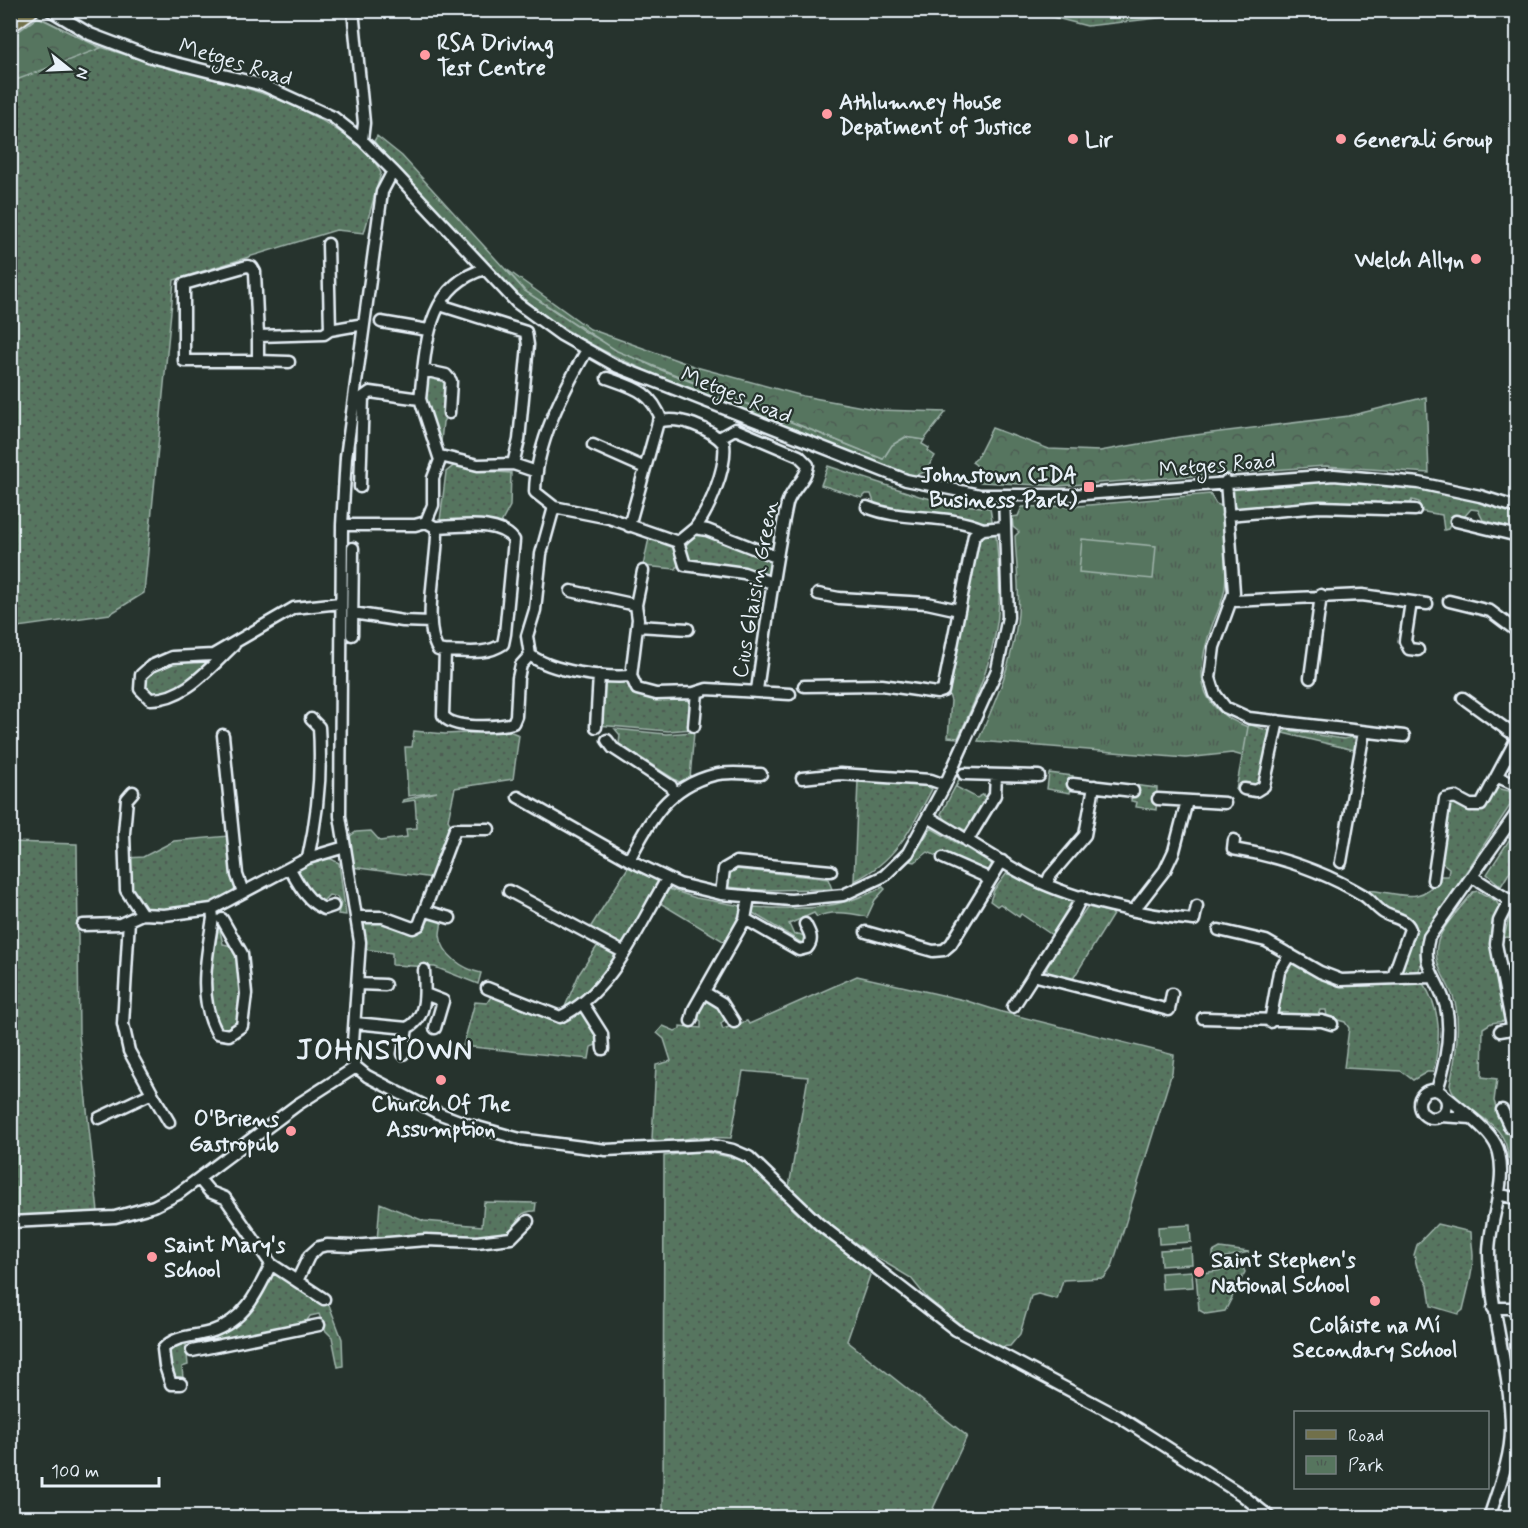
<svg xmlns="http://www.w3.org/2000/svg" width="1528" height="1528" viewBox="0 0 1528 1528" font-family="Mynerve,sans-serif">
<defs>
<pattern id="grass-dots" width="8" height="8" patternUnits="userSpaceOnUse" patternTransform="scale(1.5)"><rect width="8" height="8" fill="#56755e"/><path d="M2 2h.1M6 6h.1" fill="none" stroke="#4d5c53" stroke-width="1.8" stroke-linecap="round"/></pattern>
<pattern id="forest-crowns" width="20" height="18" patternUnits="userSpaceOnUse" patternTransform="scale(1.5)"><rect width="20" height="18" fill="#56755e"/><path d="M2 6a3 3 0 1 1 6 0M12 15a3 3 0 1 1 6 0" fill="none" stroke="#4d5c53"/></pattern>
<pattern id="park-tufts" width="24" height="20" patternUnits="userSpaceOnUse" patternTransform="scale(1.5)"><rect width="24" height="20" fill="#56755e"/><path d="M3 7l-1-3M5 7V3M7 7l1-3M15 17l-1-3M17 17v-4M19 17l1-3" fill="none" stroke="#4d5c53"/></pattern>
</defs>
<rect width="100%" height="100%" fill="#26332d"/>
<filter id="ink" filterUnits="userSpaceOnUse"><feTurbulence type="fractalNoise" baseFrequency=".0167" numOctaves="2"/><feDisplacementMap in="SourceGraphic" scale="12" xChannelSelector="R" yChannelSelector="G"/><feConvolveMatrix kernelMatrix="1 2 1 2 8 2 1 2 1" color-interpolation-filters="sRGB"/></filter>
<g filter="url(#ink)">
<!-- grass -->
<path fill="url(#grass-dots)" stroke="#9fb3ab" stroke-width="1.5" d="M1029,11H1221L1087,26Z
M38,17C61,26 81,41 104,48C184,75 269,83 340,132C357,143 373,155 381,173L364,233L336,230L174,280L144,593L110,614L11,628L10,37Z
M377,136L402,156L525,291L587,333L654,367L883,459L892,445L906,437L924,440L922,444L929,448L928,451L935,456L925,472L914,476C851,454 790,429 728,404C659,376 589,351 530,304C473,258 431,197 378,147L374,141Z
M429,377L446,378L447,415L443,422L441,442C431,422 421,399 429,377Z
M456,464L469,470L511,473L510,506L500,525L440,521L446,472Z
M828,466L919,496L948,503L990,508L993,526L946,515L886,510L875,505L871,494H866L862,498L821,485Z
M1321,479L1401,484L1477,499L1517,511V529L1483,520L1478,510L1471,509L1464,517H1454L1448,529L1444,530L1442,515L1418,511L1419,502L1412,500L1409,505L1236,509C1232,502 1230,493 1236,486Z
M996,532C997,555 1001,579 999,602C997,650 978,696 958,738L948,737L951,701L948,692L977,540L985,533Z
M694,534H703L772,560L769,577L731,566L688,562L685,547Z
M649,538L675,547L679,563L676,569L643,566Z
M212,658L180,689L150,696L144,690V677L171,661Z
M606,680L626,681L692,698V729L668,731L598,725L603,684Z
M1248,724L1270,731L1259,780L1257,785L1244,783L1242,794L1236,790Z
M615,729L666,734L694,732L690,778L679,782L619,744L620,735Z
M1286,730L1344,739L1352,737L1355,739L1354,750L1283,733Z
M414,731L445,734L509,731L519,735L513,779L455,788L448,820L452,827L447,833L433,878L352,867L347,838L356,832L371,831L380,841L407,837L406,829L417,828L415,800L402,802L403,800L437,792L408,796L405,747H412Z
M966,766L956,787L977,798L984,794L987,801L967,831L948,822L941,814Z
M1049,773L1073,776L1070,793L1047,789Z
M858,780L927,786L932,789C912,828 895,862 854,881Z
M1133,785L1157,788L1156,810L1136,807L1137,802L1131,801Z
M1497,788L1509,791L1515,798L1428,929L1419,971L1404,973L1401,967L1414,930V923L1385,910L1367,890C1398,892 1421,908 1440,876H1448L1449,868L1440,861L1447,807L1451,801L1486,806Z
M931,828L990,862L992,866L989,873L942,851L937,856L928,852L915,862L910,861Z
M1517,828V860L1501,886L1487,874Z
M229,836L236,886L234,892C207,909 174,910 143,909L130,889L127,858L143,857L174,841Z
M10,842L77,844L79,1035L98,1212L62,1218L11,1217Z
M327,857L339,863L346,915L338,914L341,903L337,897L329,895L321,903L315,899L298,872L302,866Z
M629,866L656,879L659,884L623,943L617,946L588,931Z
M736,869L821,878L828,879L832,889L759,890L727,887L730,873Z
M1007,873L1036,888L1072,901L1052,935L1021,914L1019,917L1000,904L997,906L990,901L994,890Z
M883,887L885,889L875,900L867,917C851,913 831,910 817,917L814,913L789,924L794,935L799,934L804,936L802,943L753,913L754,907C803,910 838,910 883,887Z
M669,889L696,898L742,906L728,944L660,903Z
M1478,891L1496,901L1501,909C1494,956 1493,976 1509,1022L1505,1026L1504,1021L1491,1023L1483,1028L1482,1077L1497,1079L1494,1101L1505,1133L1514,1134L1513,1159L1508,1158C1508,1117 1458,1114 1450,1085C1455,1060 1460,1033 1456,1007C1452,983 1430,967 1438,941C1444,924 1462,907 1473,892Z
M1087,907L1114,913L1073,979L1047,972V967Z
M1515,913L1517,915V938L1504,937L1509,918Z
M430,919L441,921C442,927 440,929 440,935C442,955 463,969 481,973L478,984L435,967L392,965V953L364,949L362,922L376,921L422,927Z
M220,920L224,927L220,931L223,944L232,946C235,951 239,957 240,963C244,978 246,1040 220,1029L212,1012L209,977Z
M598,945L614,953V959L588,994L564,1009L579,974Z
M1291,961L1343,984L1422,982C1442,1009 1441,1040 1433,1072H1427L1413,1080L1401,1071L1344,1068L1349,1028L1345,1022L1327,1017L1326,1010H1320L1318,1016L1278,1020L1274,1013L1280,982Z
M857,976L964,1000L1002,1012L1174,1055L1172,1072L1112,1267L1104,1278L1063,1280L1057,1299L1038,1294L1031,1296L1020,1334L1010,1346L997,1347L965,1328L927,1298L911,1278L874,1256L816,1215L789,1187L808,1077L743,1071L731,1138L696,1137L663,1143L652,1139L656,1065L671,1061L664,1039L657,1033L663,1026L675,1031L680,1029V1026L701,1028V1021L695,1016L703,1003L709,1000L723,1010L725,1019L721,1024L723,1029L747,1021L749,1024Z
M492,995L568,1018L580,1011C589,1022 602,1031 596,1045L591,1047L589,1059L463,1046L475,1002L487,1003Z
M701,1151L738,1159L754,1168L775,1193L820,1234L871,1272L847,1341L967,1436L929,1517L663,1518L664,1156Z
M484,1202L536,1203L535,1211C521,1211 518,1217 514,1231L499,1237L377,1241L380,1203L424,1221L482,1226Z
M1437,1224L1471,1232C1471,1241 1473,1247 1473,1256C1473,1274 1467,1292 1463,1310L1458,1314L1431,1306L1428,1285L1417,1267L1414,1255L1417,1245Z
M1220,1248L1249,1252L1217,1259L1213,1258V1252Z
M1243,1267L1245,1272L1225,1311L1206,1314L1199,1310L1196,1274Z
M276,1273L329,1305L342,1339L343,1366L338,1367L332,1337L325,1330L319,1314L310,1316L304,1325L216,1340V1335L270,1275Z
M208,1337L205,1345L197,1341L186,1344L188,1365L182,1367L183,1378L172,1376L167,1350L170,1344Z"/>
<!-- forest -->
<path fill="url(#forest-crowns)" stroke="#9fb3ab" stroke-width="1.5" d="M38,17L101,48L11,82V37Z
M506,269L590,329L696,367L803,396L879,410L946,412L924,440L905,437L892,445L883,459L617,351L525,291Z
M1426,397L1429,473L1325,466L1058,486L980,482C982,473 980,467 972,462L977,458L992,428L1049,449L1100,451L1179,437L1349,416Z"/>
<!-- park -->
<path fill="url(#park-tufts)" stroke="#9fb3ab" stroke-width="1.5" d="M1210,494L1216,504L1222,506C1224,533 1228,562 1225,588C1223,601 1218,612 1213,623C1195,671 1194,708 1248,727L1243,756L1232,753L1186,758L978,741C996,701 1014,659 1018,614C1020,589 1016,562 1015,536L1019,532L1013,527L1012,517L1018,516L1022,507L1078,506Z"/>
<!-- pitch -->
<path fill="#56755e" stroke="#9fb3ab" stroke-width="1.5" d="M1082,539L1156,546L1153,579L1079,572Z
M1190,1225L1191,1242L1159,1244L1158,1227Z
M1191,1248L1192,1264L1161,1266L1160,1250Z
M1192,1271L1193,1287L1162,1289L1161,1273Z"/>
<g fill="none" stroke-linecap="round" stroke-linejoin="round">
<defs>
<path id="minor" d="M50,10L90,34L151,57L263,85L333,117L362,140L393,171L517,303L561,335L616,366L906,480L980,495H1071L1334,475L1419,483L1480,496L1518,508
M353,10L364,123L362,140
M393,171L382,192L346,457L342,525L340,816L360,942L352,1057L356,1067L367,1076L438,1113L470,1125L520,1139L606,1150L710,1145L733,1150L749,1157L819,1224L956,1330L1118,1416L1242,1495L1271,1518
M328,244L330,330L364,324
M440,305L526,332L528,345L519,440L513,464
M381,322L428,330
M258,336V361H184V284L247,266L252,267L255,272L258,336L324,334L330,330
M587,350C563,391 536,443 535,492L554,507L609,518L678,542L695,528L707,530L776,557
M258,361L289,362
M423,370L446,375L451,381L449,413
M607,378C635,388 651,391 662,421
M420,399C426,349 425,286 485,269
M719,438L735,429L799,456L808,465C807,479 791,489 787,504C774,565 766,628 757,690
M593,445L645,468
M440,456L478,465L513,464L537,472
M1226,481L1234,592L1214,647L1210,678L1215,694L1225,707L1249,718L1404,736
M554,507L541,554L535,610L527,636L530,655C552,672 604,678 631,676L637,689L656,694L694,693L707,689L790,694
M867,507C902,522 946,513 983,529
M1228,515L1320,507L1415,510
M1456,521L1518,536
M426,522L435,527L437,533C437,564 422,625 438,650L443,651C464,651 485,656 503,644L505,634L514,540C498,519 459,527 435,527
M342,525H415L426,522L433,505V478L440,460L420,399L370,392L363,397L360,487
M629,526L658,422C678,415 710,428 724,444C727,468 709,510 695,528
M678,542L685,565L744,573L772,583
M571,591L636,605
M818,594L839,598L927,603L959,610
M1233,601L1362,595L1427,604
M1449,601L1490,611L1518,632
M1411,602L1405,641L1409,649L1418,650
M353,613L403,621L431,622
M637,626L688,629
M352,635L353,548
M234,645C210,667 185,700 150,699L140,689L141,675L151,666L172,657L213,655L294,608L340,603
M445,651L443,715C451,730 498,727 513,723L516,716L518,678L521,665L530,655
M631,676L638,619L636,605L643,571
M1310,678L1321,595
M804,686L882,685L937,693L943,691L974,535L983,529L1004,527
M1463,698L1517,737
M694,726L697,692
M596,727L599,675
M223,735L237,875L243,892
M607,740L613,748L671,786L674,792
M761,774C746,774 728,771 714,775C668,786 649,821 629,860L679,884L721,894L724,869L736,862L831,871
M964,774L1039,776
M1498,777L1518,786
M802,778L840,774L931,780L945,785
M1073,784L1133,791
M1244,789L1256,791L1264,786L1278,721
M133,792L127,799L124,833L126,890L142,914
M518,797L629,860
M1158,799L1225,803
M928,817C963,836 995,860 1031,878C1078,901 1143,915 1194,920L1197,906
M1234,840L1233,849C1278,856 1323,871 1363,895C1371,900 1376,908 1384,913C1392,918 1406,918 1410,929L1393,977
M967,841L995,795L996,775
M308,858C318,814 322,772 319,727L311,719
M943,858L984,876L989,881
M1341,862L1364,732
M290,869C299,885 307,901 324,909L333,906
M1473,877L1518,906
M1433,880L1445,799L1455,797L1470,805H1481L1518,736
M1047,883L1050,876L1085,835L1094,786
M509,891L623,952
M721,894L791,900L843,895L884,876L908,853L945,785L997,670L1008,617L1004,495
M212,909L213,918C207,956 197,998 217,1033L229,1035L242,1026L246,994L242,954L222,919
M1134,910L1165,870L1174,851L1187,801
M426,911L450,918
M357,917H383L413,928L419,925L455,829H489
M745,919L799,950L807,948C814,940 810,933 805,924
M83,925L120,924L142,914L164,915L212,909L308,858L345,847
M1219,930L1266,941L1320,972L1341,980L1432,977
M866,932L933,951L944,950L951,944L1002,861
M1033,975L1169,1010L1172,994
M358,984L385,985
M487,988L560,1017C613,992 638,926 667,879
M704,992L722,1003L734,1022
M425,994L443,1001L435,1028
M583,1004L602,1034L603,1049
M1013,1007L1074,912L1082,896
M1203,1018L1322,1021L1332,1024
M691,1021L694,1009L745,919L749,897
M1270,1022L1279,972L1290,954
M355,1023L407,1028C428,1018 425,991 424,970
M1500,1031L1511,1029L1512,1026L1496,944L1499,921L1509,901
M403,1054L407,1028
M1419 1104a14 14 0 1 1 28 0a14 14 0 1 1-28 0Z
M1437,1090C1445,1065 1452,1033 1446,1007C1440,980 1420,968 1429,937L1518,811
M152,1093L169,1122
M1502,1110L1510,1127
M1440,1116L1472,1118L1445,1096
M99,1118L152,1093L129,1051L123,1024L129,920
M1472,1118C1482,1127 1496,1139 1499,1153C1507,1185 1489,1221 1489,1253C1490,1313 1511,1370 1511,1429C1511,1459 1498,1489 1489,1518
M199,1179L210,1192L225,1198L271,1264L324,1299
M1498,1194L1518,1199
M10,1222L115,1217L154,1206L178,1194L297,1105L356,1067
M297,1281L309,1256L319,1247L327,1245L351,1246L426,1240L477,1242L511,1238L528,1221
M1493,1308H1518
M192,1351L319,1325
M181,1384H171L165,1366L163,1349C175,1335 193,1337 210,1332C244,1321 257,1294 271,1264"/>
<path id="major" d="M10,11L11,10
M10,25L31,10"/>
</defs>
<!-- minor casing -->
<use href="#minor" stroke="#e8f1f8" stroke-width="15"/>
<!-- major casing -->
<use href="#major" stroke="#e8f1f8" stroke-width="18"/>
<!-- minor -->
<use href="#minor" stroke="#26332d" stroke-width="10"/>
<!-- major -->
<use href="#major" stroke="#71704a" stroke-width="14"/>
</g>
</g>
<!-- markers -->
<g fill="#ff9aa2" stroke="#26332d" stroke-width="2">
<circle cx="425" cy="55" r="6"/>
<circle cx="827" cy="114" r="6"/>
<circle cx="1073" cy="139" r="6"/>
<circle cx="1341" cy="139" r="6"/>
<circle cx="1476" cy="259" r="6"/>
<rect x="1083" y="481" width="12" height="12" rx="3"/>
<circle cx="441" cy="1080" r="6"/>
<circle cx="291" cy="1131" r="6"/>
<circle cx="152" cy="1257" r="6"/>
<circle cx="1199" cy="1272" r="6"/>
<circle cx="1375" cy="1301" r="6"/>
</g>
<g text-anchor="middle" stroke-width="4.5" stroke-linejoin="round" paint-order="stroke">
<!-- poi labels -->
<g font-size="22" font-weight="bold" fill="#e8f1f8" stroke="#26332d" text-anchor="start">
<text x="437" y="50">RSA Driving<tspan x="437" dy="25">Test Centre</tspan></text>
<text x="839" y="109">Athlumney House<tspan x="839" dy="25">Depatment of Justice</tspan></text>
<text x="1085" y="147">Lir</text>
<text x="1353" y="147">Generali Group</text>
<text x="1464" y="267" text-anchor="end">Welch Allyn</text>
<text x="1077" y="482" text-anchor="end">Johnstown (IDA<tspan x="1077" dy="25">Business Park)</tspan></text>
<text x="441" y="1111" text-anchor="middle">Church Of The<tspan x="441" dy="25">Assumption</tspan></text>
<text x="279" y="1126" text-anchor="end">O'Briens<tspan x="279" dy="25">Gastropub</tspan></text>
<text x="164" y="1252">Saint Mary's<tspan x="164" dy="25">School</tspan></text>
<text x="1211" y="1267">Saint Stephen's<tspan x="1211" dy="25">National School</tspan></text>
<text x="1375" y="1332" text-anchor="middle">Coláiste na Mí<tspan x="1375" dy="25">Secondary School</tspan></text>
</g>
<!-- street labels -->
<g font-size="22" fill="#e8f1f8" stroke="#26332d">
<text transform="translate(236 61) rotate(17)" y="8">Metges Road</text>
<text transform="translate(737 394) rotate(22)" y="8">Metges Road</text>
<text transform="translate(1217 464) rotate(-5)" y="8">Metges Road</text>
<text transform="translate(754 589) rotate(-80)" y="8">Cius Glaisin Green</text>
</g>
<!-- district labels -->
<g font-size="28" font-weight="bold" letter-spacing="1.5" fill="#e8f1f8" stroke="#26332d">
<text x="385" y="1059">JOHNSTOWN</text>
</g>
</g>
<!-- margin -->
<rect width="1528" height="1528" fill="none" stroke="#26332d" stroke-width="36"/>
<rect x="18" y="18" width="1492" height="1492" fill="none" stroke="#e8f1f8" stroke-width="2" filter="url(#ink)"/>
<!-- legend -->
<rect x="1294" y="1411" width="195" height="78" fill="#26332d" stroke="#747f7e" stroke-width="1.5"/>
<rect x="1306" y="1430" width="30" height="9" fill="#71704a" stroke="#747f7e" stroke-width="1.5"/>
<text x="1348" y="1441" font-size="18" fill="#e8f1f8">Road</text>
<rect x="1306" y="1456" width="30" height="18" fill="url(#park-tufts)" stroke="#747f7e" stroke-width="1.5"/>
<text x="1348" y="1471" font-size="18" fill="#e8f1f8">Park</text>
<!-- north arrow -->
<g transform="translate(69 69) rotate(108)" stroke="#26332d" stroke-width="4.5" paint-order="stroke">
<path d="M0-4.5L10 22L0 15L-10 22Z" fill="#e8f1f8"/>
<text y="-9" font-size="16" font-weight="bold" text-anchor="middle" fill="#e8f1f8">N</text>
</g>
<!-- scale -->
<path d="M42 1477v9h117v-9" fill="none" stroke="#e8f1f8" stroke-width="3"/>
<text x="51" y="1477" font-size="18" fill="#e8f1f8" stroke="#26332d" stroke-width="4.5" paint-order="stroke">100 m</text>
</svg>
